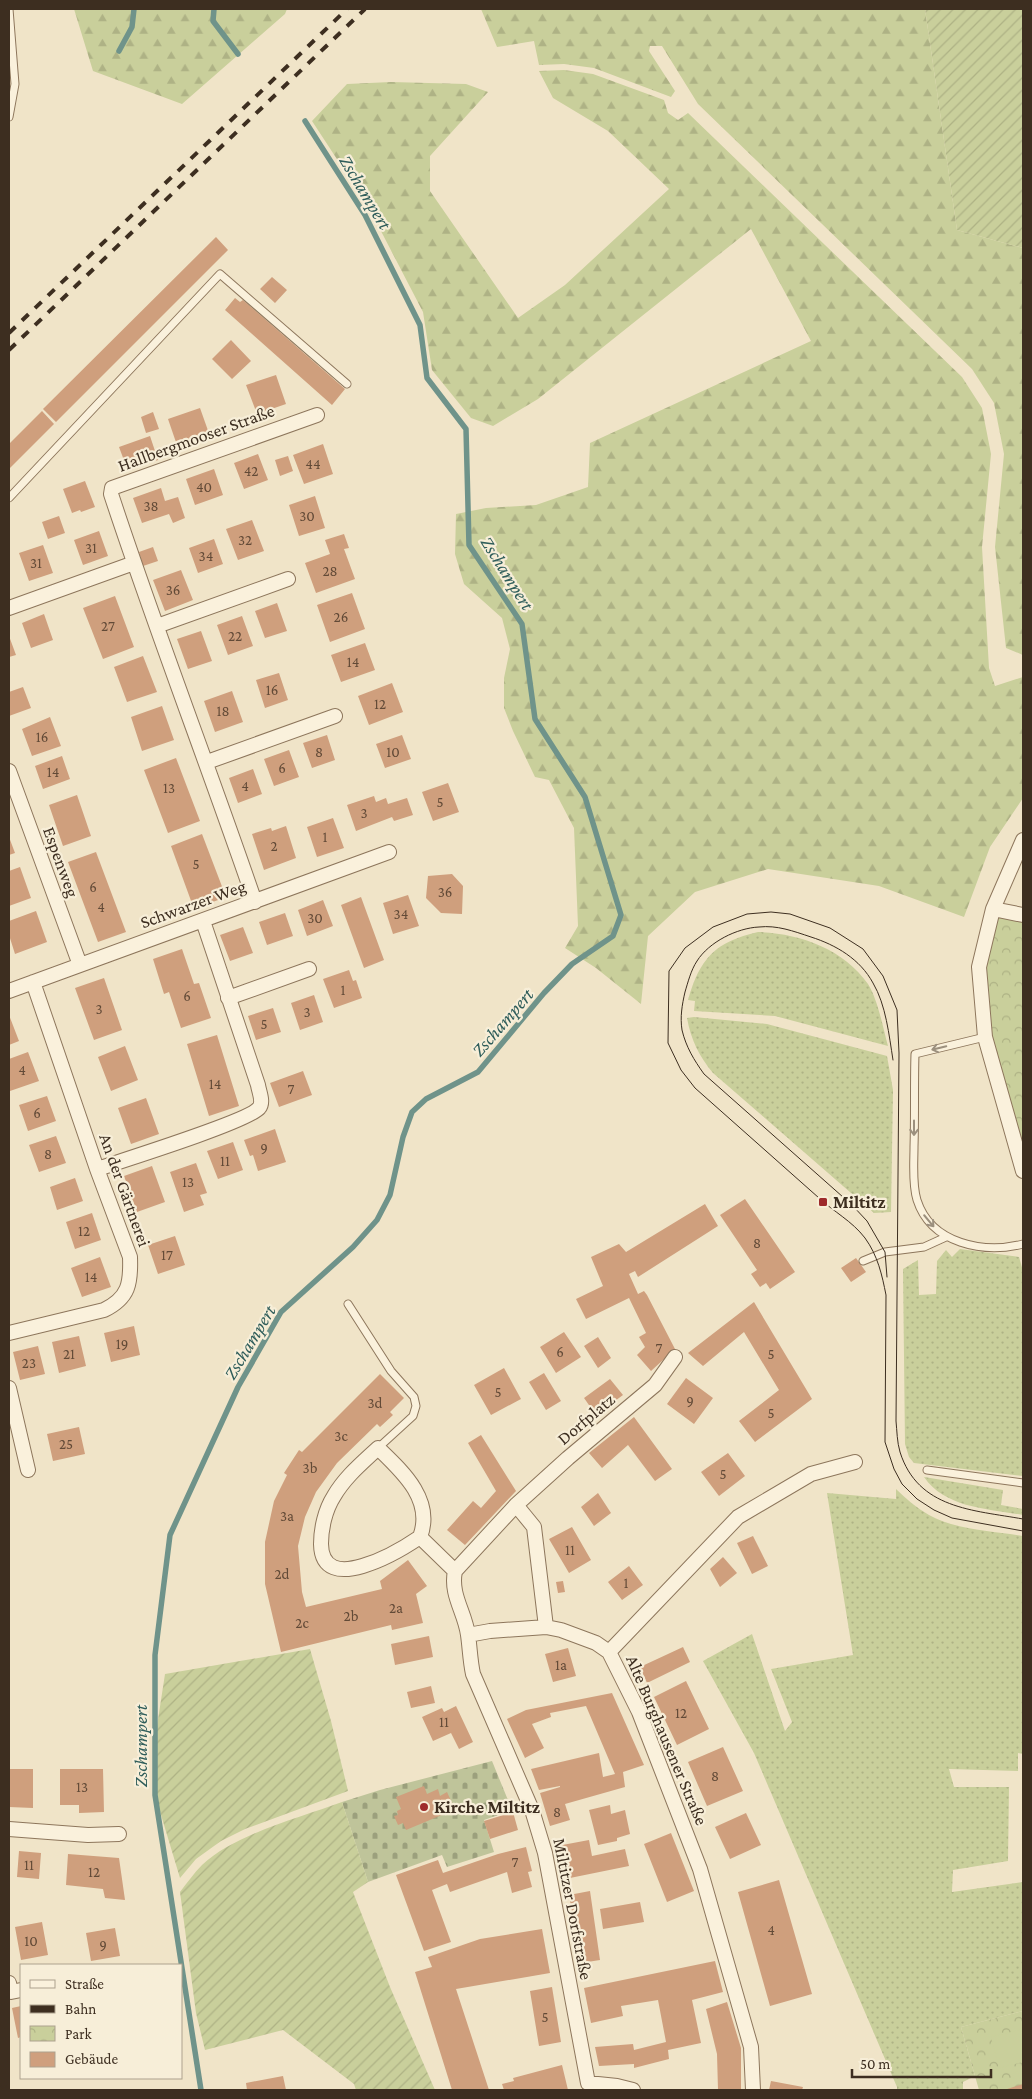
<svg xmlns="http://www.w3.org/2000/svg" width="1032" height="2099" viewBox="0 0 1032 2099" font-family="'Crimson Pro',serif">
<defs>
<pattern id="grass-dots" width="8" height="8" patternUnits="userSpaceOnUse" patternTransform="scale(1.25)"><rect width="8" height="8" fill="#c9cf9b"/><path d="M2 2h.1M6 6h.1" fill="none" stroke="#aeb285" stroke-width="1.8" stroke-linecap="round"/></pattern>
<pattern id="forest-firs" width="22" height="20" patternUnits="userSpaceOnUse" patternTransform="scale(1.25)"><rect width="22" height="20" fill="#c9cf9b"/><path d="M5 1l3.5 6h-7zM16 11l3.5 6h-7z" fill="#aeb285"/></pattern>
<pattern id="cemetery-stones" width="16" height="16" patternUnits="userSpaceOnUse" patternTransform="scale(1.25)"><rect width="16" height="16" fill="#bfc49a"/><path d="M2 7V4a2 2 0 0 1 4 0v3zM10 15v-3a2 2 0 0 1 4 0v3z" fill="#9ca07d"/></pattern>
<pattern id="park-crowns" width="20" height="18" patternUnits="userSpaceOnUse" patternTransform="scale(1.25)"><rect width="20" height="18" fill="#c9cf9b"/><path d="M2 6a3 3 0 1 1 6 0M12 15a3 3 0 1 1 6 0" fill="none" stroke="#aeb285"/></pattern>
<pattern id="garden-furrows" width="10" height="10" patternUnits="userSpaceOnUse" patternTransform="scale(1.25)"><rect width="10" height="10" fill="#c9cf9b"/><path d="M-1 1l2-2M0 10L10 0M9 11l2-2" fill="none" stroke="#aeb285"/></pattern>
</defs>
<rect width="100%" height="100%" fill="#f0e4c8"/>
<!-- grass -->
<path fill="url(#grass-dots)" d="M758,932C799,933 844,949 868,984C878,1000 883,1028 888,1046L775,1016L694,1011L695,1001L688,1000C700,958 715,942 758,932Z
M694,1017L767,1024L887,1056L893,1090L891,1212L874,1213L713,1073C699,1056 691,1040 687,1018Z
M960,1249L1019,1257L1023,1271V1476L914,1463L909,1457L905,1444L903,1269L918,1260L919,1295L936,1294L937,1261L946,1250L952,1257Z
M924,1477L1003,1490L1001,1505L1023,1509V1515C989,1509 945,1508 924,1477Z
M896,1489C906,1499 917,1508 929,1515C956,1530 994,1531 1023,1536V1754L1018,1753V1771L949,1769L954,1787H1009L1008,1861L953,1870L952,1892L1023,1882V2011L961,2027L975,2076L963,2082V2090H897V2087L754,1753L703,1661L752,1634L785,1731L792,1722L771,1669L853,1655L827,1493L896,1499Z"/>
<!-- forest -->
<path fill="url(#forest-firs)" d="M74,9H287L285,14L182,104L93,71Z
M481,9H925L957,230L1023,248V655L1006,648L995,547L1004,454L994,403L972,369L698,104L662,46H650L649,51L675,91L671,97L594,68L564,64L539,65L534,41L497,47Z
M564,70L593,74L664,100L668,113L678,120L688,113L962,377L982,408L991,454L982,547L989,668L995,686L1023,677V798L990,847L964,917L879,886L768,869L695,892L648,936L641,1004L596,968L565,948L578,926L574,828L549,780L535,777L513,731L504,708V678L510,649L502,618L464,584L455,554L456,514L486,508L536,505L588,487L590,443L811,341L751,229L538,399L493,426L471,418L432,370L423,312L369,208L312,121L347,84L391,82L466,84L488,92L430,156V191L518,318L565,285L669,189L608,131L553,98L539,71Z"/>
<!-- cemetery -->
<path fill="url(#cemetery-stones)" d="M492,1761L512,1810L484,1820L494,1852L447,1867L442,1855L368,1882L342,1802L380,1790Z"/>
<!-- park -->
<path fill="url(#park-crowns)" d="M993,909L1023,913V1171L985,1037L979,967Z
M1023,2011V2090H979L961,2027Z"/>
<!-- garden -->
<path fill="url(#garden-furrows)" d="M925,9H1023V248L957,230Z
M310,1649L331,1721L348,1791L245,1829L221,1841L196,1859L180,1878L155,1795V1739L165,1674Z
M342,1802L368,1882L353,1892L390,1987L435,2090H356L354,2084L283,2030L205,2050L196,2013L180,1892C187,1883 194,1873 202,1865C235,1834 299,1818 342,1802Z"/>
<!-- pitch -->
<path fill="#c9cf9b" d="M1023,2029V2062L999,2068L991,2037Z"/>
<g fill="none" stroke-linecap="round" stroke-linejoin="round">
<!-- stream -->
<path stroke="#6f938a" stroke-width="5.5" d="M214,9L213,21L238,54
M119,51L132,27L134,9
M201,2090L155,1795V1655L170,1535L238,1387L281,1312L353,1247L377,1220L390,1195L403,1137L412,1112L426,1099L478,1072L544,993L572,964L613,936L621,915L585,797L535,719L522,624L469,545L466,429L427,378L420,325L365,215L305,121"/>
</g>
<!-- building -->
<path fill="#cf9f7d" d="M216,237L228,250L56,422L43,409Z
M272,277L287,290L275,303L260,289Z
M235,298L240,302L243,300L345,389L332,405L225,310Z
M231,340L251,361L232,379L212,359Z
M276,375L286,404L257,414L246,385Z
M200,408L211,439L179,451L168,419Z
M42,411L54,424L9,469V444Z
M153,412L159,429L146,433L141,417Z
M150,436L158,460L128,471L119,447Z
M323,444L333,474L304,484L293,455Z
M258,454L268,480L244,489L234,463Z
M288,456L293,471L280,476L275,460Z
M214,469L223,495L195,505L186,479Z
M85,481L95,507L81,512L80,510L72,513L63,489Z
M161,488L165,501L178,497L185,518L173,523L169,514L142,523L133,498Z
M315,496L325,528L299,536L289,505Z
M59,516L65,533L48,539L42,522Z
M252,520L264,551L238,560L226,529Z
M99,531L108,556L83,565L74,540Z
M344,534L349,548L344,549L355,579L316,593L305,563L330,554L325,540Z
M214,539L223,564L198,573L189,548Z
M43,545L53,573L29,581L19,553Z
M153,547L158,561L143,566L139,552Z
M181,570L193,600L165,611L153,580Z
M352,593L365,629L330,642L317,605Z
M115,596L134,647L103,659L83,608Z
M277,603L287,631L265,638L255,611Z
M44,614L53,640L31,648L22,623Z
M242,616L253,646L228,655L217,625Z
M201,631L212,661L188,669L177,639Z
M9,636L16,655L9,657Z
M365,643L375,670L341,682L331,655Z
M143,656L157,692L127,702L114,667Z
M279,673L288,700L265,708L256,680Z
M392,683L403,712L369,725L358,696Z
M23,687L31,708L9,716V692Z
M232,691L243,722L215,732L204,701Z
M162,706L174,740L142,751L131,717Z
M50,717L61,746L32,756L22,729Z
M327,735L335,760L312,768L303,743Z
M402,735L411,759L385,768L376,744Z
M289,750L299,777L274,786L264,759Z
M62,756L70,779L43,789L35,766Z
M176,758L200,821L168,833L144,770Z
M253,769L262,794L238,803L229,778Z
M448,783L459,812L433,821L422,792Z
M77,795L91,836L63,846L49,805Z
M374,796L376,802L386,798L388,804L407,798L413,815L394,821L392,817L356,831L347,805Z
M333,818L344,848L317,857L307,827Z
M286,826L296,858L264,870L252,834L271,828L272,831Z
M202,834L226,897L194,909L171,846Z
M9,837L15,853L9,855Z
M96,852L126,932L98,942L68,862Z
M20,867L31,898L9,906V871Z
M452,874L463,886L462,914L441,913L426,898L428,876Z
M408,895L419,926L393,934L383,903Z
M361,897L384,960L364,968L341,905Z
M323,900L333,926L307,936L298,910Z
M36,911L47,942L15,954L9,935V921Z
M285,913L293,936L267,945L259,922Z
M243,927L253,953L230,961L220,935Z
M182,949L194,984L199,983L211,1018L181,1028L169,992L164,994L153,959Z
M349,970L353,981L356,980L362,998L334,1008L323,979Z
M104,978L122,1030L94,1040L75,988Z
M314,995L323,1022L300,1030L291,1003Z
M273,1008L281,1032L256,1040L248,1016Z
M9,1015L19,1041L9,1045Z
M217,1035L239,1106L209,1116L187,1044Z
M125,1046L138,1080L111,1091L98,1057Z
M28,1052L39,1081L10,1091L9,1059Z
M303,1071L312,1095L279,1107L270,1083Z
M47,1096L56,1121L28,1131L19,1105Z
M146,1098L159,1134L131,1144L118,1108Z
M275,1129L286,1162L258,1171L253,1155L250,1156L244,1140Z
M56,1136L66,1163L39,1172L29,1145Z
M233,1142L243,1170L218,1179L207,1151Z
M196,1163L207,1193L200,1195L204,1205L184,1212L170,1172Z
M152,1166L165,1202L137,1212L124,1176Z
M75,1178L83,1201L57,1210L50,1187Z
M745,1199L795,1272L770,1289L766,1283L760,1287L751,1274L757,1270L720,1215Z
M705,1204L718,1226L638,1277L635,1271L629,1274L638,1294L644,1291L647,1295L675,1349L651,1371L637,1355L645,1347L639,1337L646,1333L629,1298L586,1319L576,1299L603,1286L591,1257L619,1244L626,1252Z
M92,1213L101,1240L75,1249L66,1222Z
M175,1236L185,1265L158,1274L148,1245Z
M100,1257L111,1287L82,1297L71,1268Z
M856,1258L866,1272L851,1282L841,1268Z
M754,1302L812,1399L755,1442L739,1421L779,1390L744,1332L703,1366L688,1353Z
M134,1326L140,1355L111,1362L104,1333Z
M564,1332L581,1357L556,1373L540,1347Z
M79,1336L86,1366L59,1373L52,1342Z
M598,1337L611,1358L598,1368L584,1346Z
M38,1346L45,1374L20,1380L13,1352Z
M504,1368L521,1399L491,1415L474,1385Z
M544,1373L561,1401L546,1410L529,1382Z
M380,1374L404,1398L390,1412L393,1415L380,1427L377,1424L337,1463L316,1492L305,1517L298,1546L302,1592L306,1607L382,1589L380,1581L408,1560L427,1586L416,1594L423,1623L392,1630L391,1625L281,1652L265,1584V1542L274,1501L287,1475L284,1473L299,1450L302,1452Z
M686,1378L713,1398L694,1424L667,1404Z
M610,1379L623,1395L596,1415L584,1398Z
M634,1417L672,1469L655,1481L628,1445L602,1468L589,1453Z
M79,1427L85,1454L53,1461L47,1434Z
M481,1435L516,1491L465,1545L447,1530L473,1501L481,1508L496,1491L468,1443Z
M728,1453L745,1476L719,1496L701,1472Z
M598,1493L611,1513L594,1526L581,1507Z
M572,1527L591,1560L569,1573L549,1539Z
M753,1536L768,1566L752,1574L737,1543Z
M723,1557L737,1573L720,1587L710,1569Z
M629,1566L643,1585L622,1600L608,1582Z
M563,1581L565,1592L558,1593L556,1582Z
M429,1636L433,1657L395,1665L391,1644Z
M683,1647L690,1662L647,1683L640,1667Z
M568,1648L576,1676L553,1682L545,1654Z
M686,1681L709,1729L677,1745L654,1697Z
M431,1686L435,1703L411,1708L407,1692Z
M612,1693L644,1765L623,1772L625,1787L565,1804L570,1820L550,1826L540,1793L560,1787V1786L539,1790L531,1769L599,1753L603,1777L615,1774L586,1706L550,1713L551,1717L532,1724L544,1748L525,1758L507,1719L526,1710Z
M456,1706L473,1742L459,1749L451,1733L433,1741L422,1717L442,1708L444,1712Z
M723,1747L743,1791L707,1806L688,1762Z
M9,1769H33V1808L9,1807Z
M60,1769H103L104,1812L79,1813V1805H60Z
M424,1786L427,1794L438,1789L440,1796L447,1792L452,1803L447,1805L449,1812L406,1830L403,1823L398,1825L394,1816L398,1815L397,1811L401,1809L396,1797Z
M610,1805L611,1814L625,1810L630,1834L617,1838V1841L598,1845L589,1810Z
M513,1812L518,1830L490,1839L484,1821Z
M746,1813L761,1845L730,1859L715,1827Z
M671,1833L694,1891L667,1902L644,1844Z
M589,1840L592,1856L625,1849L629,1866L565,1879L557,1846Z
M526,1847L532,1871L528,1872L532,1887L512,1893L507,1872L450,1892L447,1884L432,1890L451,1942L424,1951L396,1875L438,1860L443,1873L498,1854Z
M19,1851L41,1853L39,1879L17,1877Z
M68,1854L119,1858L125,1900L105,1898L103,1889L66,1885Z
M779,1880L812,1994L770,2006L738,1892Z
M590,1891L600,1960L581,1963L569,1895Z
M640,1902L644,1922L603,1929L600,1909Z
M42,1922L48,1955L21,1960L15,1927Z
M115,1928L120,1956L91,1961L86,1933Z
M542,1929L550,1973L456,1989L489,2090H452L415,1972L432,1967L428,1957L480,1939Z
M715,1961L723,1992L692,2000L701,2043L668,2050L669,2059L634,2068V2064L599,2066L595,2047L633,2044L634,2050L666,2042L658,2000L621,2006L623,2016L591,2023L584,1988Z
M552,1987L561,2042L539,2046L530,1991Z
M727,2002L741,2048V2090H718L717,2054L706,2009Z
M21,2006V2037L18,2038L12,2008Z
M562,2065L568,2090H504L502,2084L514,2081L513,2078Z
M283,2076L286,2090H247L246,2083Z
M771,2081L803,2087L802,2090H769Z
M1023,2084V2090H1004Z"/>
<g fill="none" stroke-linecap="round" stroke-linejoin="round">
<defs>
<path id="service" d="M9,117L15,84L9,9
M9,498L220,274L347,384
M985,1037L915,1054C914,1085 915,1116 914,1147C914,1163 912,1184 917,1200C931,1244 984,1254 1023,1244
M863,1261L885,1252L924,1247L946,1237
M348,1304L391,1371L414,1397L416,1406L413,1416L378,1448
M927,1470L1023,1483"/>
<path id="minor" d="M9,608L134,563
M157,626L288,579
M207,762L335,716
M9,771L80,965
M1023,840L993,909L979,967L985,1037L1023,1171
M255,902C208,765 156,631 111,494L112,488L317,415
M993,909L1023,915
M9,991L389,852
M228,998L309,969
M97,1169C121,1161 249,1121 259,1108C264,1102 259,1092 258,1085L203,921
M9,1333L104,1310C129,1298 131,1283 130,1257L97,1169L33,982
M9,1388L28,1470
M516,1505L568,1458L655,1385L675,1357
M420,1537C398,1552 322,1597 321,1544C321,1529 325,1510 334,1496C345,1477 362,1463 378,1448C403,1472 434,1500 420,1537L455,1571
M546,1627L534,1527L516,1505L455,1571C450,1595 465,1612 468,1635C470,1649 470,1660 473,1674L532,1810L545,1853L588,2083L617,2086L633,2090
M468,1635L490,1631L546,1627L561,1630L596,1643L609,1652L639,1712L700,1869L751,2047L753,2090
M609,1652L738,1517L811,1474L855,1462
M9,1829L88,1835L119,1834
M9,1983L11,1992L21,1990"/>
</defs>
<!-- service casing -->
<use href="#service" stroke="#8d765c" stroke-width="9"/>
<!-- minor casing -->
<use href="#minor" stroke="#8d765c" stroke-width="16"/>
<!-- service -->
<use href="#service" stroke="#faf1dc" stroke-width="7"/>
<!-- minor -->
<use href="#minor" stroke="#faf1dc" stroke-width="14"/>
<!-- tram -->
<path stroke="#3d2e20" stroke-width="1" d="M887,1277L885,1252L867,1221L852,1205L704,1074C694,1060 686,1047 682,1030C680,1017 682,1005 685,992C688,982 691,970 697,961C709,942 737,928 759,927C777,925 793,931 811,937C836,945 860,959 873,983C886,1005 889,1035 893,1060
M1023,1519C973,1510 918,1509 900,1452C897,1442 897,1431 896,1421L899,1053L897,1010L883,976L863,949L830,928L790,914L771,912L747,914L713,927L685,948L669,971L668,1043L681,1070L695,1088C736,1125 778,1161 819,1198C834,1212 852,1221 865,1238C878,1256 882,1275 886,1295L885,1442L894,1469L902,1484L917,1499L934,1510L952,1518L1023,1531"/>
<!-- rail -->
<path stroke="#3d2e20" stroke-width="4" stroke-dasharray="9 9" stroke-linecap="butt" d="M9,333L347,9
M9,350L365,9"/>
</g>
<!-- one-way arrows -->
<defs><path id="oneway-shaft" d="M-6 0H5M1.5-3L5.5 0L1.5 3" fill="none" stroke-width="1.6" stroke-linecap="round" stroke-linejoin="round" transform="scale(1.25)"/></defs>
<g stroke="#9c907e">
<use href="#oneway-shaft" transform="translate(939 1048) rotate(166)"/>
<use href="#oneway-shaft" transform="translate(914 1128) rotate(90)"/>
<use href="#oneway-shaft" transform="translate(929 1221) rotate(50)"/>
</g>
<!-- markers -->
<g fill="#9e2a2b" stroke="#f7eed8" stroke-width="2">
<rect x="818" y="1197" width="10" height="10" rx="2.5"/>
<circle cx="424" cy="1807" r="5"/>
</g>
<g text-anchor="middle" stroke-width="4.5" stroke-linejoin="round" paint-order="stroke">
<!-- number labels -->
<g font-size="15" fill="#624a37">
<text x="313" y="469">44</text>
<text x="251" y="476">42</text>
<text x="204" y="492">40</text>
<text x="151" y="511">38</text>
<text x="307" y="521">30</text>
<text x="245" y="545">32</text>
<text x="91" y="553">31</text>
<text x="206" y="561">34</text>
<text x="36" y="568">31</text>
<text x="330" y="576">28</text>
<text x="173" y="595">36</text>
<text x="341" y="622">26</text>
<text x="108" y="631">27</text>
<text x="235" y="641">22</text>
<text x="353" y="667">14</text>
<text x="272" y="695">16</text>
<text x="380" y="709">12</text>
<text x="223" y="716">18</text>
<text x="42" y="742">16</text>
<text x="319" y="757">8</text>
<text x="393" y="757">10</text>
<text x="282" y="773">6</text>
<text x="53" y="777">14</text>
<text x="245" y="791">4</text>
<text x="169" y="793">13</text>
<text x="440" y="807">5</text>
<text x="364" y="818">3</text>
<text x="325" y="842">1</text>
<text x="274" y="851">2</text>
<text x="196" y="869">5</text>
<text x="93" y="892">6</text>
<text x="445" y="897">36</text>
<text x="101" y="912">4</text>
<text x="401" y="919">34</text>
<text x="315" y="923">30</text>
<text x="343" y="995">1</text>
<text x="187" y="1001">6</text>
<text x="99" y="1014">3</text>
<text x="307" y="1017">3</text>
<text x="264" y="1029">5</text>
<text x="22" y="1075">4</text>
<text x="215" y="1089">14</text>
<text x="291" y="1094">7</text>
<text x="37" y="1118">6</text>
<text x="264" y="1153">9</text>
<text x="48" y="1159">8</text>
<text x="225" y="1166">11</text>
<text x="188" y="1187">13</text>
<text x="84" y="1236">12</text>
<text x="757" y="1248">8</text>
<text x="167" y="1260">17</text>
<text x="91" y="1282">14</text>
<text x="122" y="1349">19</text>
<text x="659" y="1353">7</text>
<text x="560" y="1357">6</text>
<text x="69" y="1359">21</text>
<text x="771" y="1359">5</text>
<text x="29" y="1368">23</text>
<text x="498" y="1397">5</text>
<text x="690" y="1406">9</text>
<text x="375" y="1408">3d</text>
<text x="771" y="1418">5</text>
<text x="341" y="1441">3c</text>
<text x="66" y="1449">25</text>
<text x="310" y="1473">3b</text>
<text x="723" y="1479">5</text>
<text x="287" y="1521">3a</text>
<text x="570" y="1555">11</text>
<text x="282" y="1579">2d</text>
<text x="626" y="1588">1</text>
<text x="396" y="1613">2a</text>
<text x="351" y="1621">2b</text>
<text x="302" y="1628">2c</text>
<text x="561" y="1670">1a</text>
<text x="681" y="1718">12</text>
<text x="444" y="1727">11</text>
<text x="715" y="1781">8</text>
<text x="82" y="1792">13</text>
<text x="557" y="1817">8</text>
<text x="515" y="1867">7</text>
<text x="29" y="1870">11</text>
<text x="94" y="1877">12</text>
<text x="771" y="1935">4</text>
<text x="31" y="1946">10</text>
<text x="103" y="1950">9</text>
<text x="545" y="2022">5</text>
</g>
<!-- street labels -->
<g font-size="18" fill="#3d2e20" stroke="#f7eed8">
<text transform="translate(196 438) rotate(-20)" y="6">Hallbergmooser Straße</text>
<text transform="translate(61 862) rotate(70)" y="6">Espenweg</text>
<text transform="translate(193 904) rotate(-20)" y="6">Schwarzer Weg</text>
<text transform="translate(125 1190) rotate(70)" y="6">An der Gärtnerei</text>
<text transform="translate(586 1419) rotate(-40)" y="6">Dorfplatz</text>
<text transform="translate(667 1740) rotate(67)" y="6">Alte Burghausener Straße</text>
<text transform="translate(573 1909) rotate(79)" y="6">Miltitzer Dorfstraße</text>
</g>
<!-- poi labels -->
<g font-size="18" font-weight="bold" fill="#3d2e20" stroke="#f7eed8" text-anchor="start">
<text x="833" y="1208">Miltitz</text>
<text x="434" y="1813">Kirche Miltitz</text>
</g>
<!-- water labels -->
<g font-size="19" font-style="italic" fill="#2f5d5a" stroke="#f7eed8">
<text transform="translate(366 192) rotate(59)" y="7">Zschampert</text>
<text transform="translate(508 573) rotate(58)" y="7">Zschampert</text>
<text transform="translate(502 1022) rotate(-49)" y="7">Zschampert</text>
<text transform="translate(249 1342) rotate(-59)" y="7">Zschampert</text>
<text transform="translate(140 1746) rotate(-90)" y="7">Zschampert</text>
</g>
</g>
<!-- border -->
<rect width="1032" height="2099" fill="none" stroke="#3d2e20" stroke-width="20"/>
<!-- legend -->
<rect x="20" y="1964" width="162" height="115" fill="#f7eed8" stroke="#ada18e"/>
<rect x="30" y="1980" width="25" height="8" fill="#faf1dc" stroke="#ada18e"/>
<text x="65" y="1989" font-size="15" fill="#3d2e20">Straße</text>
<rect x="30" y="2005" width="25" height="8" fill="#3d2e20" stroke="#ada18e"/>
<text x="65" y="2014" font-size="15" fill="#3d2e20">Bahn</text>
<rect x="30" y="2026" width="25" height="15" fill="url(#park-crowns)" stroke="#ada18e"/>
<text x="65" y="2039" font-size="15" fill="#3d2e20">Park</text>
<rect x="30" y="2052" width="25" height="15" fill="#cf9f7d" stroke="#ada18e"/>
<text x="65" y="2064" font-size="15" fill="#3d2e20">Gebäude</text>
<!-- scale -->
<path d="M852 2069v8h139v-8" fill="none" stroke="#3d2e20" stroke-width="2.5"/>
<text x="860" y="2069" font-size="15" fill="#3d2e20" stroke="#f7eed8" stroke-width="4" paint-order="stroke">50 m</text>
</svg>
